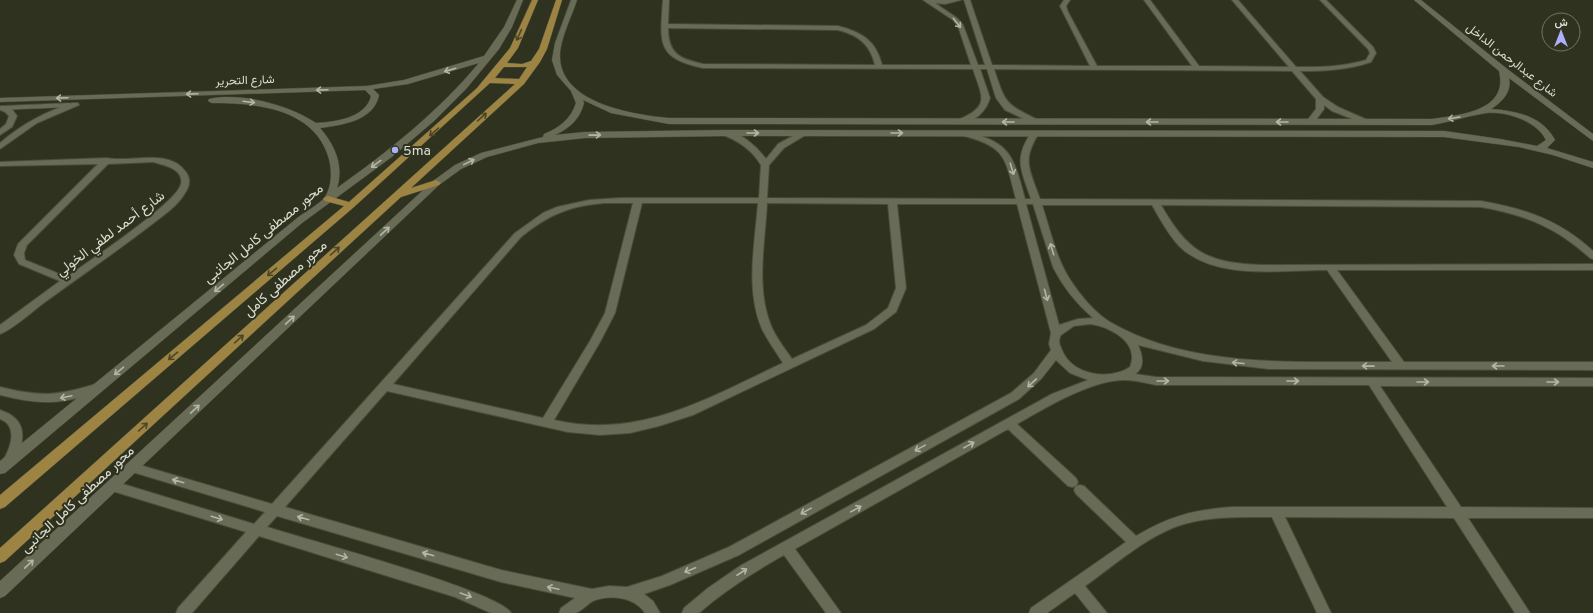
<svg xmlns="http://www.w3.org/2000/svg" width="1593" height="613" viewBox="0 0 1593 613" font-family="Overpass,Vazirmatn,sans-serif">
<rect width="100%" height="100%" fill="#2f321f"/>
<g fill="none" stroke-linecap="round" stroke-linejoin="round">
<defs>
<path id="minor" d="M663,0H669L668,24L838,26C861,32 876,40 882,65H971L958,26L953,20L923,0H961L945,4L935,3L957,18L963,25L978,65H985L964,0H970L992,65L1090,66L1060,6L1064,0H1070L1066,6L1068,12L1097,66H1192L1144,0H1150L1199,66L1289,67L1232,0H1238L1296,67C1320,67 1343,67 1366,60L1370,53L1368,49L1320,0H1326L1373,47L1376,53L1371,62C1348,70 1325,71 1300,71L1323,97L1338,107L1372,122L1368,124H1365L1332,111L1324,105V109L1313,124H1307L1306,122L1316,109V99L1292,71L994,69C1006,105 1005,103 1038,120V124H1035L1005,110L996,98L987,69H980L990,98C986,112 975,121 961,124H958V120C991,106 982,97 973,69L703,68C656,58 660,43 663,0ZM668,28L838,30C858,35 870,44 875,65L703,64C680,59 668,54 668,28Z
M72,103H78L79,105L37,123L0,149V143C22,124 45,112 72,103Z
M0,106L11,108L17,116L12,127L0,135V129L6,124L9,116L5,112L0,110Z
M723,131C738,129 758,148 766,159L778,144L802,131H805L809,133L784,148L769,165L767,198L1016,199C1005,157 1006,146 960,135V131H963C1011,142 1013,155 1025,199H1031C1021,169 1013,160 1032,131H1035L1039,133C1021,161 1030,170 1040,199L1481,201C1526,209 1559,220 1593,251V259L1590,258C1556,227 1526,215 1481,207L1161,205C1188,253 1208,263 1262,265L1593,264V270H1337L1404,362H1593V370L1269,369L1203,361L1138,345C1142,354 1146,367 1135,374L1156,377L1593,378V386H1380L1461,507L1593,508V518H1468L1530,613H1515L1454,518L1285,517L1331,613H1317L1272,517C1243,517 1212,516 1184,524C1149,534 1115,565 1085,586L1107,613H1091L1075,593L1047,613H1029L1031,608L1126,542L1076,494L1074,490L1076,486L1080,485L1084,486L1136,536C1170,516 1193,510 1232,507H1447L1369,385H1156C1146,383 1135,380 1125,380C1091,380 1047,407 1017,424L1076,478L1078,482L1076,486L1072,487L1068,486L1008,429L795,549L841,613H826L784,555C754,572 725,590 699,613H682L684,608L708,588L740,566L1052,394L1088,380L1070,373L1056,360L1041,379L1019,399L739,555L670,585L644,594L653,601L660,613H645C635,597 610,594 593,601C587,604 581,612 575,613C570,613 564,613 559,613L561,608L575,598L501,582L277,516L267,527C301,538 502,592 511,613H491L455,597L259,536L192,613H176L178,608L246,532L109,490L107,486L109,482L113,481L254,524L265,512L129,471L127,468L129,465L133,463L272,504L515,233L543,213L557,207L589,200L620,198H759L761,165C752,150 739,141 723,135ZM604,203H633L605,313L590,341L543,418L393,384L521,237C548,215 569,206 604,203ZM642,203H758C755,244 745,290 762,329C768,341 776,352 783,363C708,398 640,440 554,420L600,342L615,313ZM767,203L888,204L896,288L888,308L866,325L792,359C785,349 777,339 772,328C755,289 765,244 767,203ZM897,204H1017L1051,333L1049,344L1051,350L1034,373L1011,393L729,547L662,576L627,587L609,586L592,589L501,570L285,507L387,391L568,432L600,435L630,433L659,426L693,415L874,329L896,312L906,288ZM1026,204H1033L1053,267C1063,287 1076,303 1093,318L1078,319L1059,325ZM1042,205H1152C1160,219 1168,234 1179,246C1215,281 1281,270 1327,270L1392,362C1301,361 1192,370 1110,322C1095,313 1080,295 1071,281C1056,259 1050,229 1042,205ZM1090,324C1106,326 1133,338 1132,358C1132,360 1131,364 1130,367C1109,381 1072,375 1062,350C1059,344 1058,340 1061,335L1074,326Z
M107,158C129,163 168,148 185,171C191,178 190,186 185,193C181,200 175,206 169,211C129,243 86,272 45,302C34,310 12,330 0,334V325L60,281L19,264L14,255L18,244L98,164L0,166V162ZM153,162C164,165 184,169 181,184C177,203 87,262 67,277L25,260L24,253L27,245L108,164Z
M96,384L100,385L102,388L100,391C61,405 40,405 0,395V387C41,397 56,396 96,384Z
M0,410C28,419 26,440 14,462L10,464L6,462L4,459C11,446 18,426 0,419Z"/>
<path id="tertiary" d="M517,0H523L512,27L499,49L466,89L434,121L393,156L302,223L5,473L0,474V461L296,219C303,213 320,204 325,197C332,186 332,171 329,159C315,108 256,103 212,103L208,101L209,99C241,92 289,105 316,123C335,122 366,118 371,96L365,90L0,102V98L367,86L404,80L484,56L504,27ZM479,63C438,112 389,151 337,188C344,166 335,145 320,128C342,125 374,121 379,95L373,89L408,84Z
M571,0H577C572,16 559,41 560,58C562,104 635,115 669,118L1432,119C1460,115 1509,111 1499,71L1414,0H1421L1506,68L1593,134V141L1509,78C1512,92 1502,102 1491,109C1517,111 1542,116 1555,140L1547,148L1593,162V168L1553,155L1519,147L1444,137L726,136L585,138L538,143L487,157L461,169L439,185L5,596L0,598V581L433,181L455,165L481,153L543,137L544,134C559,128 571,119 576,103L571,91L557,75L552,60L555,43ZM583,100L611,113L669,124L1432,125C1449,122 1464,117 1481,114C1502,109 1536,120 1546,140L1537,146L1500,139L1444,131L726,130L585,132L555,135C570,128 580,119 584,103Z
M69,103L73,105L72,107L0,110V106Z"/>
<path id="primary" d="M532,0H538L518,48L507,63L522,64L531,61L539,49L556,0H562L547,49L540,62L524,84L411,188L436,180L441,183L439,185L401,197L5,561L0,563V548L515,84L490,83L354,207L5,507L0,509V495L344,206L325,201L323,199L325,197L328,196L349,202L477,88L510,48ZM504,67H527L519,79L495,78Z"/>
</defs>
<!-- minor casing -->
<use href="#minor" stroke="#4a4d3c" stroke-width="2"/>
<!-- tertiary casing -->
<use href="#tertiary" stroke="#4a4d3c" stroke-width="1"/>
<!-- primary casing -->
<use href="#primary" stroke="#4a4d3c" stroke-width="1"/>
<!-- minor -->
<use href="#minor" fill="#686c56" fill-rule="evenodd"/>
<!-- tertiary -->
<use href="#tertiary" fill="#686c56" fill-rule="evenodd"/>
<!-- primary -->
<use href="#primary" fill="#9d8443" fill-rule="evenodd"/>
</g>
<!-- one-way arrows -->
<defs><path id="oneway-shaft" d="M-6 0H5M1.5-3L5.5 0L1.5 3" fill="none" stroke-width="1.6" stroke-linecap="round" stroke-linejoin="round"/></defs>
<g stroke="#b3b6a6">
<use href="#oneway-shaft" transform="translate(957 23) rotate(51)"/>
<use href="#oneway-shaft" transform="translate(450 70) rotate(164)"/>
<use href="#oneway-shaft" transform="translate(322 90) rotate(178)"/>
<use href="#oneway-shaft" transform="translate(192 94) rotate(178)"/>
<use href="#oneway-shaft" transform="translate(62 98) rotate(178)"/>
<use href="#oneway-shaft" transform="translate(249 102) rotate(7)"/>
<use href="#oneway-shaft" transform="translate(1454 118) rotate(171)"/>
<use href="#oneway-shaft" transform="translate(1008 122) rotate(-180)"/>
<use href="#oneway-shaft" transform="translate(1152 122) rotate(180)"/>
<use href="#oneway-shaft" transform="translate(1282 122) rotate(180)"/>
<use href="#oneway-shaft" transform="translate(753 133)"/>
<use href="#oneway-shaft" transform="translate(897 133)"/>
<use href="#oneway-shaft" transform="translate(595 135) rotate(-1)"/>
<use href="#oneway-shaft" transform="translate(469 162) rotate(-26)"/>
<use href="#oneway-shaft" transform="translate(376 164) rotate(144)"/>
<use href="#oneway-shaft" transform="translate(1012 169) rotate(73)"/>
<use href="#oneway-shaft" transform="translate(385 231) rotate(-43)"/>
<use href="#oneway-shaft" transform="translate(1052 249) rotate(-107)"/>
<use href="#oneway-shaft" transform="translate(219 288) rotate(140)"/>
<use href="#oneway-shaft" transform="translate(1046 295) rotate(75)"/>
<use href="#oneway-shaft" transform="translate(290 320) rotate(-43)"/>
<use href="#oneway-shaft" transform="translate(1238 363) rotate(-175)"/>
<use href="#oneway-shaft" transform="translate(1368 366) rotate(-179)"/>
<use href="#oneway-shaft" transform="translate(1498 366) rotate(-180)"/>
<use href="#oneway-shaft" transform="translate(119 371) rotate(140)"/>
<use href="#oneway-shaft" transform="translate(1163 381)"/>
<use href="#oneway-shaft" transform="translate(1293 381)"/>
<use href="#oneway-shaft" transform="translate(1423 382)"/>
<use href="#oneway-shaft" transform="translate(1553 382)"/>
<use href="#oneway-shaft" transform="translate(1032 383) rotate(137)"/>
<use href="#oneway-shaft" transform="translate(66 397) rotate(168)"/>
<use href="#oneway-shaft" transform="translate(195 409) rotate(-43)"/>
<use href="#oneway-shaft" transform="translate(969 445) rotate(-29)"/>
<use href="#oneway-shaft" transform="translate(920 448) rotate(151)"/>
<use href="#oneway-shaft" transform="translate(178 481) rotate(-164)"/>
<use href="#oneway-shaft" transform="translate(856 509) rotate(-29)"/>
<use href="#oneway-shaft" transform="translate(806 511) rotate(151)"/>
<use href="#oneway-shaft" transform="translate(217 518) rotate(17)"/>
<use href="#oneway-shaft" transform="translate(303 518) rotate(-164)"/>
<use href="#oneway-shaft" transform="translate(428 554) rotate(-164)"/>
<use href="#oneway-shaft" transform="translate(342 556) rotate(17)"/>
<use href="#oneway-shaft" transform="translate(29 564) rotate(-43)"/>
<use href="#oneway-shaft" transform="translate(690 570) rotate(158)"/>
<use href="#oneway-shaft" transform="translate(742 572) rotate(-33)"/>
<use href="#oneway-shaft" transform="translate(553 588) rotate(-168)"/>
<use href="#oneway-shaft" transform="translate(466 595) rotate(20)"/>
</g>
<g stroke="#4a4628">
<use href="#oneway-shaft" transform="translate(519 35) rotate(114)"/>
<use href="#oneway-shaft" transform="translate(482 117) rotate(-42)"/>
<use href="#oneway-shaft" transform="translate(434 132) rotate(138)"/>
<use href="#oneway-shaft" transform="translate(335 251) rotate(-42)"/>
<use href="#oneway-shaft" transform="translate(272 272) rotate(140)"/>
<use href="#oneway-shaft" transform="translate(239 339) rotate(-42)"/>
<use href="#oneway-shaft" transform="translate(173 356) rotate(140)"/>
<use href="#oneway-shaft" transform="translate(143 427) rotate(-42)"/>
</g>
<!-- markers -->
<circle fill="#adaffb" stroke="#2f321f" stroke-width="1.5" cx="395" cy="150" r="4"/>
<g text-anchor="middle" stroke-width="4" stroke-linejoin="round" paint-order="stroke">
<!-- far-street labels -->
<g font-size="12" fill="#dbded1" stroke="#2f321f">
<text transform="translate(1512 60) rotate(38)" y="4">شارع عبدالرحمن الداخل</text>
<text transform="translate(245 80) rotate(-2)" y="4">شارع التحرير</text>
</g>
<!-- poi labels -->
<g font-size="14" fill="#dbded1" stroke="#2f321f" text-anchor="start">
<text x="403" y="155">5ma</text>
</g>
<!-- street labels -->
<g font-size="14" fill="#dbded1" stroke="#2f321f">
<text transform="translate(110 233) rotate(-37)" y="5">شارع أحمد لطفي الخولي</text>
<text transform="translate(263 233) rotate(-39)" y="5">محور مصطفى كامل الجانبى</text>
<text transform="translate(285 278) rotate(-42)" y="5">محور مصطفى كامل</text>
<text transform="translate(77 499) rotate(-43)" y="5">محور مصطفى كامل الجانبى</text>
</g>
</g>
<!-- north arrow -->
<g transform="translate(1561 32)"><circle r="19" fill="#2f321f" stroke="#747766"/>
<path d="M0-3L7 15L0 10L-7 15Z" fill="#adaffb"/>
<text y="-6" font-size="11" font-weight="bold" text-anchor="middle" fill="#dbded1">ش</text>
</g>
</svg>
